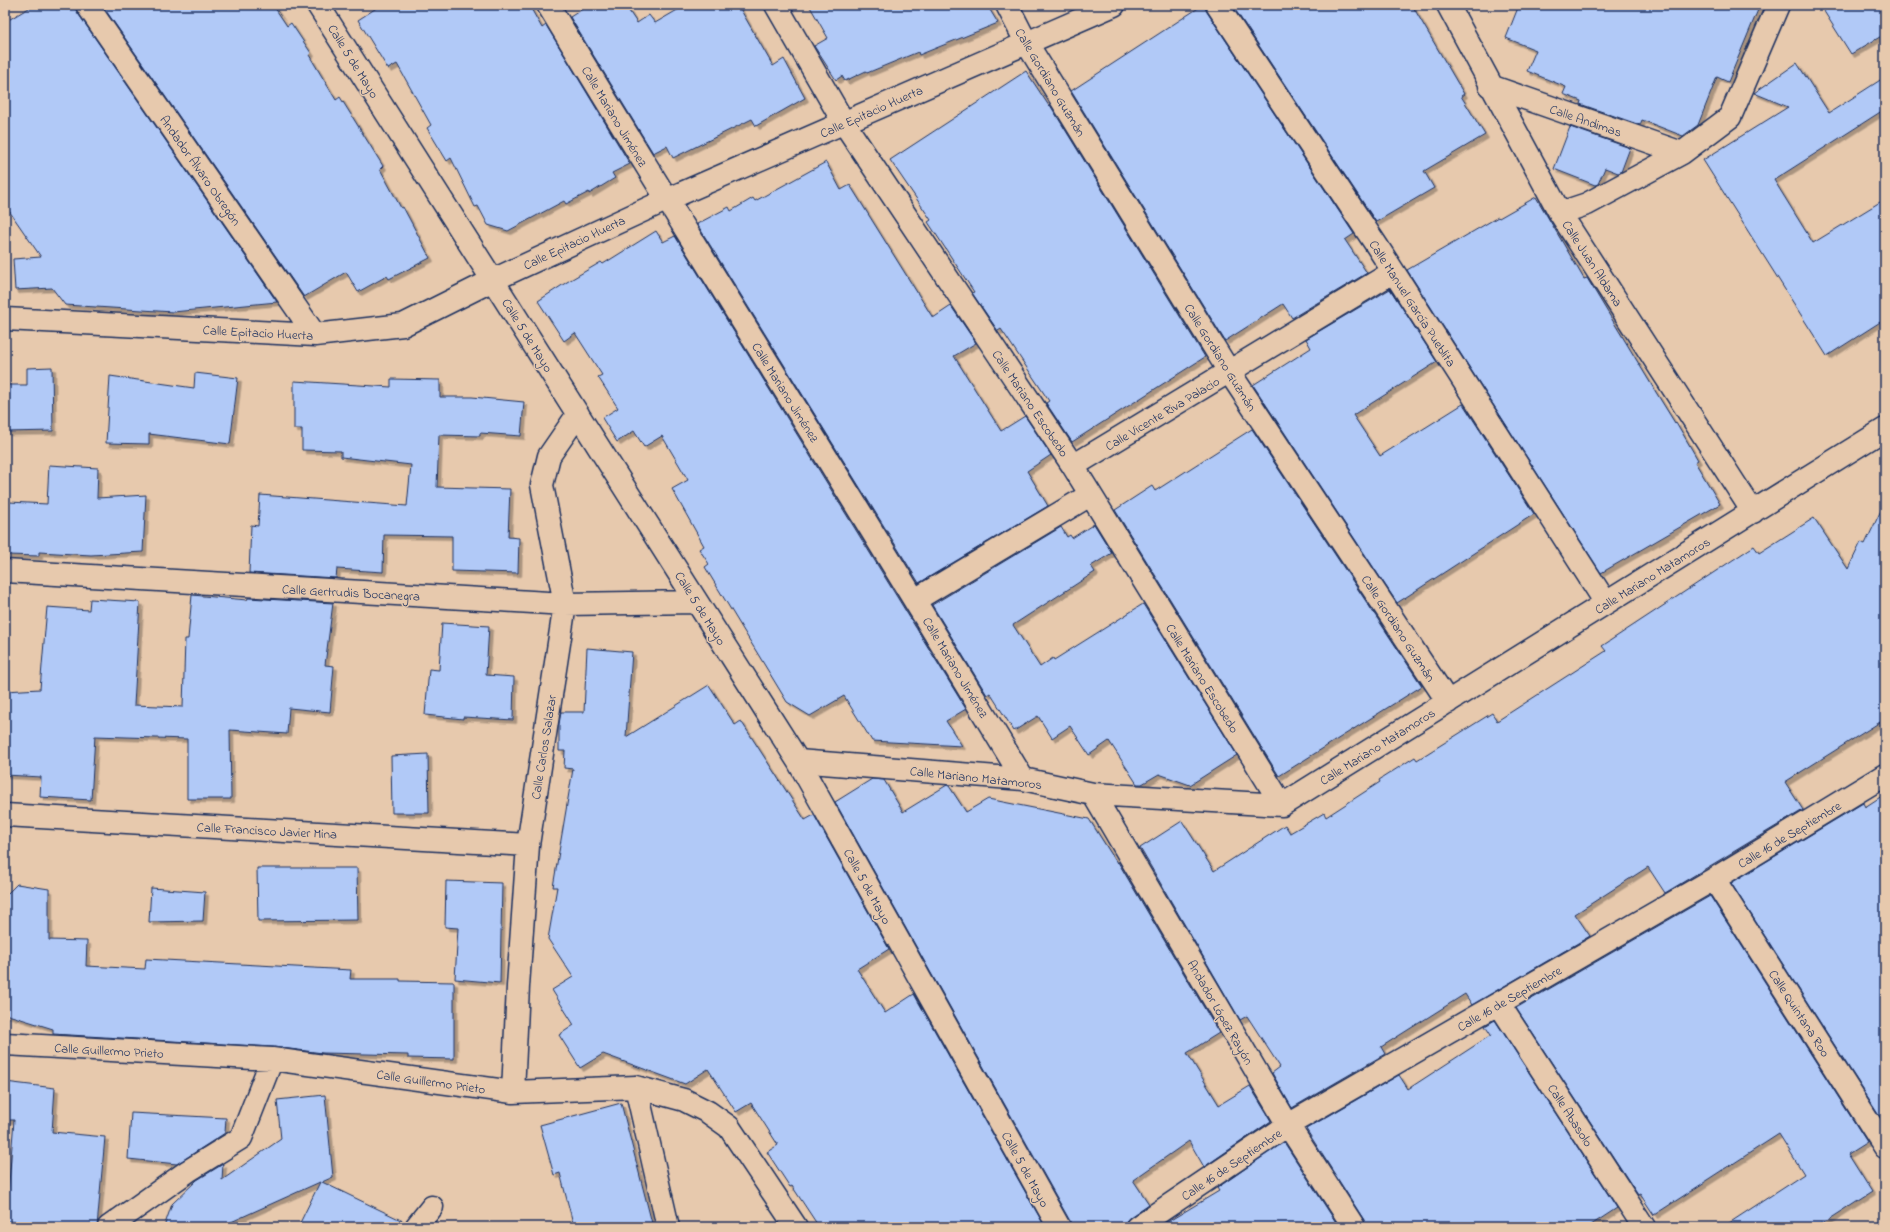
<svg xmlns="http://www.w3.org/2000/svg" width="1890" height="1232" viewBox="0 0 1890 1232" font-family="'Indie Flower',sans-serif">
<defs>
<filter id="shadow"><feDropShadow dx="3.5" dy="3.5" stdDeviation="0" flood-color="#0004"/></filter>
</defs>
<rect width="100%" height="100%" fill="#e7c9ad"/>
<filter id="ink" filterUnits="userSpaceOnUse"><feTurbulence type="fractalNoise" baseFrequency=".025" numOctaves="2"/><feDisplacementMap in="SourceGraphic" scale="8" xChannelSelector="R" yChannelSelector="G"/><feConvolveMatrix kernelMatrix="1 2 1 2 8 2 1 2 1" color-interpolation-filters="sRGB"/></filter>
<g filter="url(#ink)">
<!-- building -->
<path fill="#b1c9f7" stroke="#1b2f5e" filter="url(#shadow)" d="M34,5H75L77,12L277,302L173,312L65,305L52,288L15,290L13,259L41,257L5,205V22Z
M102,5H273L287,26L291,23L311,53L309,55L336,100L340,97L383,166L380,169L401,208L403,207L410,220L430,258L389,279L387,276L358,292L346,272L304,297Z
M381,5H529L542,28L546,25L630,164L612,173L615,178L589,194V192L566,204L564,201L508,231L488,225L478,206L475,207L451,158L447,161L427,128L431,125L397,64L388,69L358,20Z
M589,5H625L637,23L649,15L655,23L686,5H738L773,66L784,59L805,98L756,126L752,119L673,158L667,146L653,153L570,17Z
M809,5H987L998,23L919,55L918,52L867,73L866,71L845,81L842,76L836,80L814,46L828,38Z
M1203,5H1205L1207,12L1354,234L1345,240L1367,273L1292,318L1283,304L1225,341L1071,91Z
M1232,5H1412L1464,94L1461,96L1485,135L1424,171L1434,188L1376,222Z
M1519,5H1760L1728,82L1717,77L1698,125L1683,136L1642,120L1640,125L1580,104L1581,101L1563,94L1566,87L1527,71L1536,50L1506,38Z
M1820,5H1885V34L1851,54Z
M1797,63L1829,113L1885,77V109L1774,180L1813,243L1885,199V319L1827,356L1703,160L1788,107L1754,93Z
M1026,71L1049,106L1050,105L1205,357L1072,442L1046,403L1049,401L1001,329L998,331L972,293L974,292L928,222L931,220L890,160Z
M1570,127L1630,148L1621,172L1618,173L1605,168L1598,184L1595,185L1554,169Z
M826,162L841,190L850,185L933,318L951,306L976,343L954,356L1001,431L1025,416L1051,455L1027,471L1048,506L919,583L697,224L729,207L731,211L753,198L755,201Z
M1536,197L1584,279L1587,278L1654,389L1675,423L1676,422L1698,460L1695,462L1720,504L1601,573L1407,270L1498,217L1499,218Z
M656,231L663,242L675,236L966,709L946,721L962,746L872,741L844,696L810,716L787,702L705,567L709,564L699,549L704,546L672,489L688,480L662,436L644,447L634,431L617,442L602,418L618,408L598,377L602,375L575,333L564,341L538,301L567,282L601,262L603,264Z
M1390,289L1437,362L1353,415L1380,456L1463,404L1534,514L1397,603L1253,385L1311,348L1306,339Z
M52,367L53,431L6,432V385H27V368Z
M195,373L238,378L230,444L149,434V444L106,443L110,376L194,388Z
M391,379L440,380V397H472L524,402L521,436L480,433V436L439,435L437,487L510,489L508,537L519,538L518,573L452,571V536L384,535L383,572L337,569L336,578L249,573L251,525L258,526L260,495L407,506L411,465L341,457V451L302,450V429H294V381L391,387Z
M1252,429L1422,686L1279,776L1115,510L1152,486L1155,491Z
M49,465L98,468L97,498L146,495L143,552L91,555L39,552V556L7,555L9,502L47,504Z
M1885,502V719L1785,782L1803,810L1665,893L1648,867L1575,914L1590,936L1472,1005L1465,994L1381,1047L1385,1054L1292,1108L1272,1073L1280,1067L1247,1016L1240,1020L1140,848L1182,821L1214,871L1285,825L1290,833L1324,813L1326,817L1380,782L1379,780L1415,757L1417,760L1492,713L1497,721L1606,651L1602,646L1754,546L1759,553L1814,518L1848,569L1861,542L1865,544Z
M1094,524L1112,553L1091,566L1095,572L1013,625L1040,667L1053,658L1054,660L1143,604L1237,755L1190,785L1159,774L1142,784H1137L1109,741L1089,755L1070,726L1052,738L1038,716L1014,731L990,693L987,695L932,605L1061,527L1067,537L1070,535L1072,538Z
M192,595L247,600L248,598L333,603L325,665L334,666L330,712L289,708L287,734L230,730L231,799H187V739L95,736L91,800L40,797L41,777L5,775V691L40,689L47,607L89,610L90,599L140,602L134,705L183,707L185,639H188Z
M442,623L489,626L486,675L514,677L513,720L463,717V719L425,715L429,669L439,670Z
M587,648L632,652L626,737L709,685L735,725L741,721L805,820L814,815L889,949L857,969L885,1013L914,994L1045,1227H819L792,1186L790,1187L767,1152L778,1145L751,1103L736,1112L708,1069L685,1084L603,1054L580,1068L559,1035L574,1025L552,990L573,977L548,939L557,887H553L573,769L564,768L565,751H559V724L561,712H584Z
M428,754L429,813H392L391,756Z
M872,779L884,780L903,812L947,785L949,786L966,812L988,799L1089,819L1117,863L1118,862L1219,1033L1187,1053L1219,1105L1250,1086L1271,1121L1204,1167L1189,1141L1133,1180L1149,1204L1130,1217L1126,1221L1125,1227H1071L1070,1221L835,802Z
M1885,794V1124L1731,883L1863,803L1865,807Z
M257,868H357L358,920L258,921Z
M446,881L502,883L500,983L455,979L458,928L445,927Z
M17,884L49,889V940L87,941L86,966L145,969L146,959L351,970L350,979H400V981L454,982V1059L408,1058V1055L323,1053L273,1047L53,1034V1029L5,1014V896Z
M151,888L205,892L203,921L149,922Z
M1710,896L1867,1142L1848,1154L1872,1192L1818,1227H1723L1804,1174L1779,1134L1654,1215L1640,1194L1638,1195L1516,1008Z
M1495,1020L1617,1208L1588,1227H1366L1364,1220L1306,1129L1399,1075L1408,1089L1491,1035L1485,1026Z
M5,1082L55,1088L52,1132L105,1137L97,1227H25V1223L5,1221V1195H8L14,1120H5Z
M325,1095L333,1177L322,1182L405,1222L404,1227H298L320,1182L220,1227H164L172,1204L197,1180L223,1164L222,1180L281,1139L277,1100Z
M621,1103L653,1227H574L560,1173L554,1175L540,1125Z
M131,1113L226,1118L225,1133L177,1164L128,1159Z
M1284,1142L1339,1227H1159L1219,1191L1217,1188Z"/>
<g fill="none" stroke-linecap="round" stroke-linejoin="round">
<defs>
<path id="minor" d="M87,5L315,335
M318,5L798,761L1059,1227
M548,5C705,264 867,519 1023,779
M776,5L844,123L1073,466L1282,805
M1007,5L1026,42L1230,373L1448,702
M1217,5L1377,246L1606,603
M1448,5L1560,213L1753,512
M1490,86L1682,153
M1560,213L1587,204L1682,153L1730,117L1778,5
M5,319L315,335L403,325L493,280L666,200L1114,5
M1073,466L1393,272
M5,571L565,604L697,602
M915,600L1090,495
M798,761L1023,779L1093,794L1282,805L1885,429
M1093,794L1288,1125L1354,1227
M5,815L528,845
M1714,879L1885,1147
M1499,1004L1644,1227
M5,1044L272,1059L513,1092L636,1087L684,1100L708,1112L729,1127L796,1227
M636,1087L668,1227
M513,1092L518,986L528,845L565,604L542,485L549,456L578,414
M109,1227L188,1171L241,1138L272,1059
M416,1227L432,1207
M1137,1227L1288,1125L1714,879L1885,775"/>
</defs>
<!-- minor casing -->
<use href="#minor" stroke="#1b2f5e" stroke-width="25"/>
<!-- minor -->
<use href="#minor" stroke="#e7c9ad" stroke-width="22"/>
</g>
</g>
<g text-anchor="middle" stroke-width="3" stroke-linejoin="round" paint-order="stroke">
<!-- street labels -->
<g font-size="13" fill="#1b2f5e" stroke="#e7c9ad">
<text transform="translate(354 61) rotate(58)" y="5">Calle 5 de Mayo</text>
<text transform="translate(1051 82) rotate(59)" y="5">Calle Gordiano Guzmán</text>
<text transform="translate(871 111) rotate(-24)" y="5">Calle Epitacio Huerta</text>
<text transform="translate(615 116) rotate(59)" y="5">Calle Mariano Jiménez</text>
<text transform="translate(1586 120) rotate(19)" y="5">Calle Andimas</text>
<text transform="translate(201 170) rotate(55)" y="5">Andador Álvaro Obregón</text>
<text transform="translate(574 242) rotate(-25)" y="5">Calle Epitacio Huerta</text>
<text transform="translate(1593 263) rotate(57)" y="5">Calle Juan Aldama</text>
<text transform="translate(1413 303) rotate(57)" y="5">Calle Manuel García Pueblita</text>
<text transform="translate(258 332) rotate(3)" y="5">Calle Epitacio Huerta</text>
<text transform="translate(528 335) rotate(58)" y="5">Calle 5 de Mayo</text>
<text transform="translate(1221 357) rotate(58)" y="5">Calle Gordiano Guzmán</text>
<text transform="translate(786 392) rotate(58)" y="5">Calle Mariano Jiménez</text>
<text transform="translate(1031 403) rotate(56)" y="5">Calle Mariano Escobedo</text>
<text transform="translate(1162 413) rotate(-31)" y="5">Calle Vicente Riva Palacio</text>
<text transform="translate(1652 575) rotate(-32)" y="5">Calle Mariano Matamoros</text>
<text transform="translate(351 592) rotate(3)" y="5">Calle Gertrudis Bocanegra</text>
<text transform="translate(701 608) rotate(58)" y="5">Calle 5 de Mayo</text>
<text transform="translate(1399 628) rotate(57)" y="5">Calle Gordiano Guzmán</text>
<text transform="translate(956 667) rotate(59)" y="5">Calle Mariano Jiménez</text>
<text transform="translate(1203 678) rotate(58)" y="5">Calle Mariano Escobedo</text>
<text transform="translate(1377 746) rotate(-32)" y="5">Calle Mariano Matamoros</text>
<text transform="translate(543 747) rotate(-81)" y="5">Calle Carlos Salazar</text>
<text transform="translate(976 777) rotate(6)" y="5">Calle Mariano Matamoros</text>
<text transform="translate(267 830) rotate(3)" y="5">Calle Francisco Javier Mina</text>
<text transform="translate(1789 834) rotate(-31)" y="5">Calle 16 de Septiembre</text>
<text transform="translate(868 886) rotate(61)" y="5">Calle 5 de Mayo</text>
<text transform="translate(1509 998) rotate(-30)" y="5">Calle 16 de Septiembre</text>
<text transform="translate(1221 1012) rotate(60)" y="5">Andador López Rayón</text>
<text transform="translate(1800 1013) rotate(57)" y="5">Calle Quintana Roo</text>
<text transform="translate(109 1050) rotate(3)" y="5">Calle Guillermo Prieto</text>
<text transform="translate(431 1081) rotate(8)" y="5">Calle Guillermo Prieto</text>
<text transform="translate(1571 1115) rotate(57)" y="5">Calle Abasolo</text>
<text transform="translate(1231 1164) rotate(-34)" y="5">Calle 16 de Septiembre</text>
<text transform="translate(1026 1169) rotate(61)" y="5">Calle 5 de Mayo</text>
</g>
</g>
<!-- margin -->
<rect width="1890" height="1232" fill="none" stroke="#e7c9ad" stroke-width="20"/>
<rect x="10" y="10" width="1870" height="1212" fill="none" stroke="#1b2f5e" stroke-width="1.5" filter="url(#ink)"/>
</svg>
